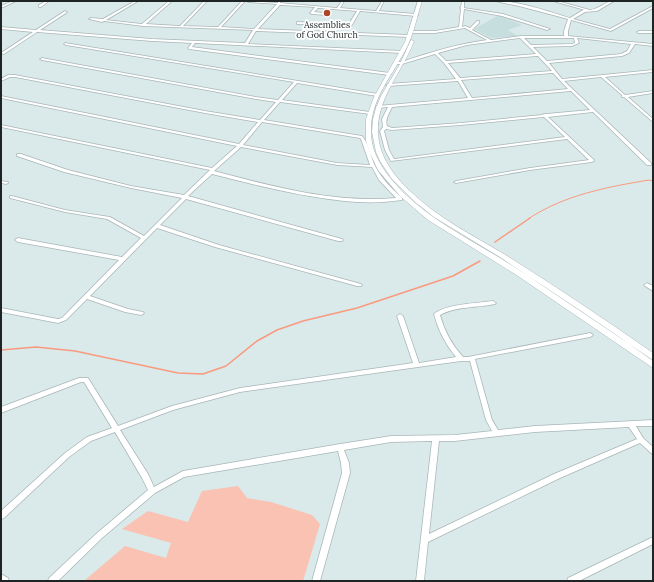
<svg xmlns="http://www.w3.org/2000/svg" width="654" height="582" viewBox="0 0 654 582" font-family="Lora,serif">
<rect width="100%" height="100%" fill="#dae9ea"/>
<!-- built -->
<path fill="#c7dedf" d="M499,15L522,25L508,30L518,36L491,38L474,29Z"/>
<!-- green -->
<path fill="#f9c2b2" d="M238,486L247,498L271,502L312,515L320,524L303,581H84L125,546L166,558L171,543L122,529L148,511L188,522L202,491Z"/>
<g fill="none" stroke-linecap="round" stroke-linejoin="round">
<!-- stream-far1 -->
<path stroke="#f99a7e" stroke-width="1" d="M528,219C564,195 607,187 649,180L653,181"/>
<!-- stream -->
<path stroke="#f99a7e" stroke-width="1.5" d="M495,242L530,218
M1,350L36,347L75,351L178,373L203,374L226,366L257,341L277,330L303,321L357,308L453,276L480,261"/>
<defs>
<path id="minor" d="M13,1H16L1,8V6Z
M46,1H49L41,7H39V5Z
M135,1H138L106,20L142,24L169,1H172L146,24L180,26L204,1H207L183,26L218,27L242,1H245L221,27L254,29L277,4L248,2L247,1L278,3V1H280V3L337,8L342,1H344L340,8L376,11L382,1H384L379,11L416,14L418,15L416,16L360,11L352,25L350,26L298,24H297V22L349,24L357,11L318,8L314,12L325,13H326V15L312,14L310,13L315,7L280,5L258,29L409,35L411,36L409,37L256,31L248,44L403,51V53H402L195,43L192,47L390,73L391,74L389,75L189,49L188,48L192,43L152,41L37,32L4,54L1,53L33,32L1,29V27L36,30L65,11L67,12L66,13L40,30L152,39L245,43L253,30L143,26L104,21L102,22L89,19L91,18L103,19Z
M462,1H464V8L503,14L550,29L547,30L502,16L464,9L462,27L465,26L470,28L477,21H479V23L472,30L491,40L521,36H564V31L568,19L519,6L495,1C519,1 546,11 570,18L583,10H585L553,1H557L590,10C599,9 606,1 614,1L597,11L585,12L573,19L610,29L653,6V8L611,31L571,20L568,31V36L653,44V46L635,44L629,53L622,56L549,63L562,79L653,70V72L605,77L625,95L653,91V93L628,97L653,119V122L624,97H622V95L601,77L564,81L651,163V165H647L593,112L548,117L594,160V161L592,162L530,170L456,183L454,182L456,181L530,168L589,160L567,139L391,161L385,150L380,131L383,127L382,119L388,107L378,108L376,107L377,106L468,98L458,81L388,86L386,85L388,84L456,79L444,63L435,54L402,64H397L395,63L397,62H402C430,52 458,44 487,40L465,28L435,33H414L412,32L414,31H435L459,27L461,9L460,8L461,7ZM520,38L536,54L446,61L438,53L467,45ZM524,38H574L575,43L572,44L531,45ZM577,38L631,44L627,51L621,54L547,61L533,47L572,46L579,43ZM538,56L552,71L460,78L448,63ZM553,73L568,89L472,98L461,80ZM571,91L590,110L546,114H544L542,115L461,123L392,128L387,126C385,119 389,114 392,107ZM544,117L565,137L394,159L389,150L384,131L386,129L392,130L461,125Z
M639,31H653V33H638L637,32Z
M65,43L378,94L379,95L377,96L297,83L282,100L370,112L372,113L370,114L280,102L264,120L362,136C368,142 371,158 375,166C382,179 391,188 402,198V200C383,203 363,203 344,201C299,196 255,185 212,174L188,196L342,239L343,240L342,241H338L186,199L160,225L219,245L361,284L362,285L361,286H357L215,247L157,228L90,296L128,309L143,312L144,313L143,314L141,315L125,312L87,299L66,320L58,323L1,312V308L58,319L62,318L119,260L18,242L15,240L16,239L18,238L122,257L141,238L107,219L65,212L10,198V196H12L65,210L110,217L144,236L182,198L131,188L64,172L17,156V154H21L68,170L131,186L184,195L210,170L1,127V125L212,168L237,146L1,98V96L239,144L258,122L205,113L15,77H10L1,81V79L8,75H15L205,111L260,120L276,102L256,99L42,60L40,59L42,58L256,97L278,100L294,82L66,45L64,44ZM262,122L360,138L361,139L370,165L337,163L243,145ZM241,147L337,165L372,167L379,180L396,198C334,203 274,187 214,171Z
M1,181L8,182V183L6,184L1,183Z
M647,283L653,286V291L645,286L644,285Z
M493,301L496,303L495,304C477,308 456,306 440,315C444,330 452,345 463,357H468L590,333L592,334L593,335L592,336L590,337L475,359L492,420L498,430L535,426L653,420V426H636L643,438L653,447V454L651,453L640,443L560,478L428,542L424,581H416L432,441L391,442L344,450L349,463L350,473L320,581H312L342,473L341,463L338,451L184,477L155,493L102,538L58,581H48L49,578L96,534L148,490L142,478L115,432L91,441L69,457L4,518L1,519V511L65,453L87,437L112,428L84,382H81L1,413V407L79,378H88L118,426L172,406L240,388L413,363L397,316L400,314L403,316L419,363L456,357C446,345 438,330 434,314C445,304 478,303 493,301ZM461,361H470L486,420L492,431L455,435L391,436L340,444L183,471L154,487L148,474L120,430L173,410L240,392ZM629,427L637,439L554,474L429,534L439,441H455L535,432Z
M653,537V544L579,581H567L568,578Z
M1,574L8,578L9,581H1Z"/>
<path id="major" d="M418,1H422C417,16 414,33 407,47C393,75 370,99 371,132C371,157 388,177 405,194C433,221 467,238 500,258C552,291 603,325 653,361V368L515,274L428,220L400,196L378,170L369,151L366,141V119L374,97L405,42Z
M411,40L414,41C403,71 376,99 378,133C379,157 394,176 411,192C438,218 472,235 504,254C555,286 604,319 653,353V360L500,257L434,217L414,201L392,179L380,161L376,152L372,132L373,119L376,108L381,96L400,64Z"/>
</defs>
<!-- minor casing -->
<use href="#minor" stroke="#a9b6b7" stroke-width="1.5"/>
<!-- major casing -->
<use href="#major" stroke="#a9b6b7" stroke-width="1"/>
<!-- minor -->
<use href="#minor" fill="#fff" fill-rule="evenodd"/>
<!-- major -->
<use href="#major" fill="#fff" fill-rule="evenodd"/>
</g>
<!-- markers -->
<circle fill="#ae4527" stroke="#fff" stroke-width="1.5" cx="327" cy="13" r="4"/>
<g text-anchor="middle" stroke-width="3.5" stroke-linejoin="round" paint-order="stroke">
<!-- far-poi labels -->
<g font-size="9" fill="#1e2424" stroke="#fff">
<text x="327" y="28">Assemblies<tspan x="327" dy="10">of God Church</tspan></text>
</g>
</g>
<!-- border -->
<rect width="654" height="582" fill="none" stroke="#1e2424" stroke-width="4"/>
</svg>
